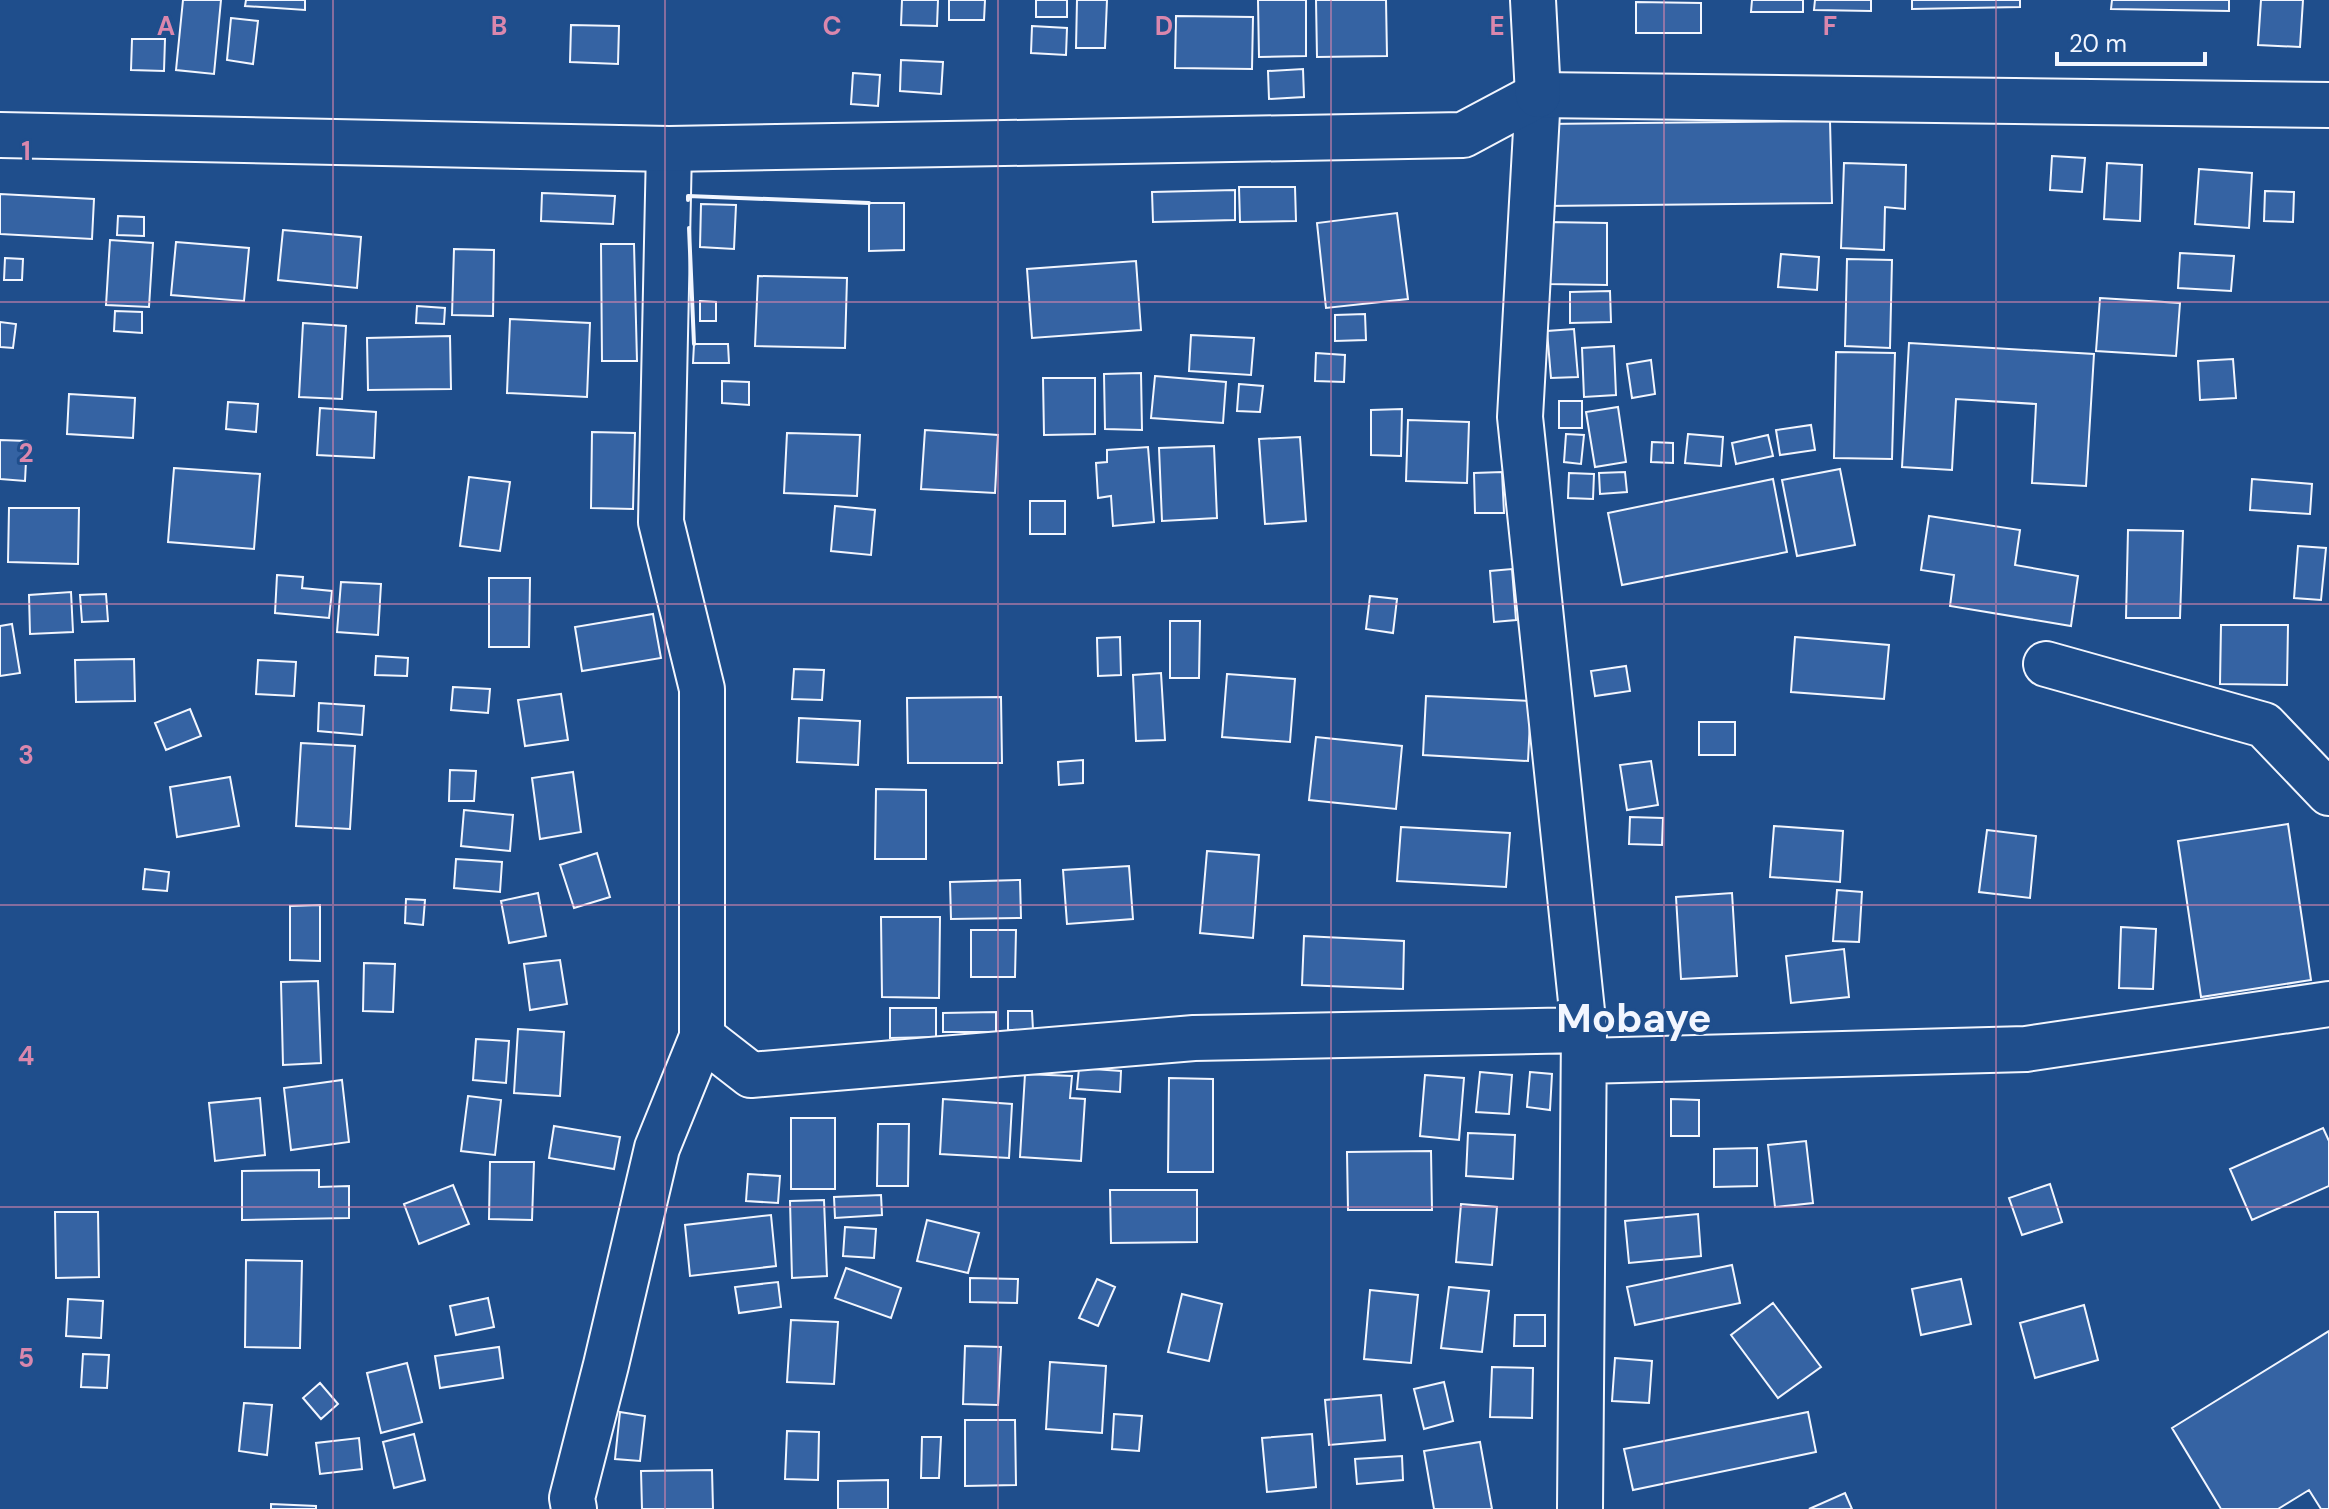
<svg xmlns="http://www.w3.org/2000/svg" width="2329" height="1509" viewBox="0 0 2329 1509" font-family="'DM Sans',sans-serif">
<rect width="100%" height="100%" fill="#1f4e8c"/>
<!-- building -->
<path fill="#3563a3" stroke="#f2f6ff" stroke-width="2" d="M183,0H221L214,74L176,70Z
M246,0H305V10L245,6Z
M902,0H938L937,26L901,25Z
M949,0H985L984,20H949Z
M1036,0H1067V17H1036Z
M1077,0H1107L1105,48H1076Z
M1258,0H1306V56L1259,57Z
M1316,0H1386L1387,56L1317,57Z
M1752,0H1803V12H1751Z
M1815,0H1871V11L1814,10Z
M1912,0H2020V7L1912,9Z
M2112,0H2229V11L2111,9Z
M2261,0H2303L2300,47L2258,45Z
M1636,2L1701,3V33H1636Z
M1176,16L1253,17L1252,69L1175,68Z
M231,18L258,21L253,64L227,60Z
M571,25L619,26L618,64L570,62Z
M1032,26L1067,28L1066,55L1031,53Z
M132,39H165L164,71L131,70Z
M901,60L943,62L941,94L900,91Z
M1303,69L1304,97L1269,99L1268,71Z
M853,73L880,75L878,106L851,104Z
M1830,121L1832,203L1545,206L1544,124Z
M2052,156L2085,158L2082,192L2050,190Z
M1844,163L1906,165L1905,209L1885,207L1884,250L1841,248Z
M2107,163L2142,165L2140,221L2104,219Z
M2199,169L2252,173L2249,228L2195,224Z
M1239,187H1295L1296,221L1240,222Z
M1235,190V220L1153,222L1152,192Z
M2265,191L2294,192L2293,222L2264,221Z
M542,193L615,196L613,224L541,221Z
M0,194L94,199L92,239L0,234Z
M869,203H904V250L869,251Z
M701,204L736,205L734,249L700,247Z
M1397,213L1408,299L1326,308L1317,223Z
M118,216L144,217V236L117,235Z
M1549,222L1607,223V285L1548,284Z
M283,230L361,237L357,288L278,280Z
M110,240L153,243L149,307L106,305Z
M176,242L249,248L244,301L171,295Z
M601,244H634L637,361H602Z
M454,249L494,250L493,316L452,315Z
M2180,253L2234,256L2231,291L2178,288Z
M1781,254L1819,257L1817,290L1778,287Z
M5,258L23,259L22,280H4Z
M1847,259L1892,260L1890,348L1845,346Z
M1136,261L1141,330L1032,338L1027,269Z
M758,276L847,278L845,348L755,346Z
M1610,291L1611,322L1570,323V292Z
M2100,298L2180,303L2176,356L2096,351Z
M700,301L716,302V321H700Z
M417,306L445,308L444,324L416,323Z
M115,311L142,312V333L114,331Z
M1365,314L1366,340L1335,341V315Z
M510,319L590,323L587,397L507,393Z
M0,322L16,324L13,348L0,347Z
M303,323L346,326L342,399L299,397Z
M1574,329L1578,377L1551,378L1547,331Z
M1191,335L1254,338L1251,375L1189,371Z
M450,336L451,389L368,390L367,338Z
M1909,343L2094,354L2086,486L2032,483L2036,404L1956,399L1952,470L1902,467Z
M694,344H728L729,363H693Z
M1614,346L1616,395L1584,397L1582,348Z
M1836,352L1895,353L1892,459L1834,458Z
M1316,353L1345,355L1344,382L1315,381Z
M2233,359L2236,398L2200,400L2198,361Z
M1651,360L1655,394L1632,398L1627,364Z
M1141,373L1142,430L1105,429L1104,374Z
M1155,376L1226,382L1223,423L1151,418Z
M1043,378H1095V434L1044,435Z
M722,381L749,382V405L722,403Z
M1239,384L1263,386L1260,412L1237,411Z
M69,394L135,398L133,438L67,434Z
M1559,401H1582V428H1559Z
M228,402L258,404L256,432L226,429Z
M1618,407L1626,462L1595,467L1586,412Z
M320,408L376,412L374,458L317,455Z
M1402,409L1401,456L1371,455V410Z
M1408,420L1469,422L1467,483L1406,481Z
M1811,425L1815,450L1780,455L1776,430Z
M925,430L998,435L995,493L921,489Z
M592,432L635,433L633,509L591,508Z
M787,433L860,435L857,496L784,493Z
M1566,434L1584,435L1581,464L1564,462Z
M1688,434L1723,437L1721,466L1685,463Z
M1768,435L1773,456L1736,464L1732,443Z
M1300,437L1306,521L1265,524L1259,439Z
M0,440L27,441L25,481L0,479Z
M1652,442L1673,443V463L1651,462Z
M1214,446L1217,518L1162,521L1159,448Z
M1148,447L1154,522L1113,526L1111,496L1098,498L1096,463L1107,462V450Z
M174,468L260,474L254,549L168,542Z
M1840,469L1855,545L1797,556L1782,480Z
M1502,472L1504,513H1475L1474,473Z
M1625,472L1627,492L1600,494L1599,473Z
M1569,473L1594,474L1593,499L1568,498Z
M469,477L510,482L500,551L460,546Z
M1773,479L1787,552L1622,585L1608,513Z
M2252,479L2312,484L2310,514L2250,510Z
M1030,501H1065V534H1030Z
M835,506L875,510L871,555L831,551Z
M9,508H79L78,564L8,562Z
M1929,516L2020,530L2015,565L2078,576L2071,626L1950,606L1954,575L1921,570Z
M2128,530L2183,531L2180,618H2126Z
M2298,546L2326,548L2321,600L2294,598Z
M1512,569L1516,620L1494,622L1490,571Z
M277,575L303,577L302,588L332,591L329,618L275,613Z
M489,578H530L529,647H489Z
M341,582L381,584L378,635L337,632Z
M71,592L73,632L30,634L29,595Z
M106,594L108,621L82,622L80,595Z
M1370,596L1397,599L1393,633L1366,629Z
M653,614L661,658L582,671L575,627Z
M1170,621H1200L1199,678H1170Z
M12,624L20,673L0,676V626Z
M2221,625H2288L2287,685L2220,684Z
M1120,637L1121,675L1098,676L1097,638Z
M1795,637L1889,645L1884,699L1791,692Z
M376,656L408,658L407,676L375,675Z
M134,659L135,701L76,702L75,660Z
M258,660L296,662L294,696L256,694Z
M1626,666L1630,691L1595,696L1591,671Z
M794,669L824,670L822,700L792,699Z
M1161,673L1165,740L1136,741L1133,675Z
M1227,674L1295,679L1290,742L1222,737Z
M453,687L490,689L488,713L451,710Z
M561,694L568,740L525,746L518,700Z
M1426,696L1531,701L1528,761L1423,755Z
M1001,697L1002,763H908L907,698Z
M319,703L364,706L362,735L318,731Z
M190,709L201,736L166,750L155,723Z
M799,718L860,721L858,765L797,762Z
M1699,722H1735V755H1699Z
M1316,737L1402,746L1396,809L1309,800Z
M301,743L355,746L350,829L296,826Z
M1083,760V783L1059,785L1058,762Z
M1651,761L1658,805L1627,810L1620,765Z
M450,770L476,771L474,801H449Z
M573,772L581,832L540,839L532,778Z
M230,777L239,826L177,837L170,787Z
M876,789L926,790V859H875Z
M464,810L513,815L510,851L461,846Z
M1630,817L1663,818L1662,845L1629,844Z
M2288,824L2311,980L2201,997L2178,841Z
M1774,826L1843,831L1840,882L1770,877Z
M1401,827L1510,833L1506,887L1397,881Z
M1987,830L2036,836L2030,898L1979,892Z
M1207,851L1259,855L1253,938L1200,933Z
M597,853L610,897L574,908L560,865Z
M456,859L502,862L500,892L454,888Z
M1129,866L1133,919L1067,924L1063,870Z
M145,869L169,872L167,891L143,889Z
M1020,880L1021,918L951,919L950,882Z
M1837,890L1862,892L1859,942L1833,941Z
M538,893L546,936L509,943L501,901Z
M1732,893L1737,976L1681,979L1676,897Z
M406,899L425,900L423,925L405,923Z
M320,905V961L290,960V906Z
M881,917H940L939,998L882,997Z
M2121,927L2156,929L2153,989L2119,988Z
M971,930H1016L1015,977H971Z
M1304,936L1404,941L1403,989L1302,985Z
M1844,949L1849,997L1791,1003L1786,956Z
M560,960L567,1004L530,1010L524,964Z
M364,963L395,964L393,1012L363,1011Z
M318,981L321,1063L283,1065L281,982Z
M890,1008H936V1037L890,1038Z
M1008,1011H1032L1033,1030H1008Z
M996,1012V1032H943V1013Z
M518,1029L564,1032L560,1096L514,1093Z
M476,1039L509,1041L506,1083L473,1080Z
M1079,1068L1121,1071L1120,1092L1077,1089Z
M1480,1072L1512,1075L1509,1114L1476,1112Z
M1530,1072L1552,1074L1550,1110L1527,1107Z
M1025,1074L1072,1076L1070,1098L1085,1099L1081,1161L1020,1157Z
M1425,1075L1464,1078L1459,1140L1420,1136Z
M1169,1078L1213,1079V1172H1168Z
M342,1080L349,1142L291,1150L284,1088Z
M468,1096L501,1100L495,1155L461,1151Z
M260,1098L265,1155L215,1161L209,1103Z
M943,1099L1012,1104L1009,1158L940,1154Z
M1671,1099L1699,1100V1136H1671Z
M791,1118H835V1189H791Z
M878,1124H909L908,1186H877Z
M554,1126L620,1137L614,1169L549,1158Z
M2323,1128L2329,1141V1186L2252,1220L2230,1169Z
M1468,1133L1515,1135L1513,1179L1466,1176Z
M1806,1141L1813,1203L1775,1207L1768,1145Z
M1757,1148V1186L1714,1187V1149Z
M1431,1151L1432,1210H1348L1347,1152Z
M490,1162H534L532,1220L489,1219Z
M319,1170V1187L349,1186V1218L242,1220V1171Z
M748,1174L780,1176L778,1203L746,1201Z
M2050,1184L2062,1222L2022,1235L2009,1198Z
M453,1185L469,1224L419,1244L404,1204Z
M1110,1190H1197V1242L1111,1243Z
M881,1195L882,1215L835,1218L834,1197Z
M824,1200L827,1276L792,1278L790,1201Z
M1461,1204L1497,1207L1492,1265L1456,1262Z
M55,1212H98L99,1277L56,1278Z
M1698,1214L1701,1256L1629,1263L1625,1221Z
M771,1215L776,1266L690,1276L685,1225Z
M927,1220L979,1233L968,1273L917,1261Z
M845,1227L876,1229L874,1258L843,1256Z
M246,1260L302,1261L300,1348L245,1347Z
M1732,1265L1740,1303L1635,1325L1627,1287Z
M846,1268L901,1288L891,1318L835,1298Z
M970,1278L1018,1279L1017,1303L970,1302Z
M1097,1279L1115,1287L1098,1326L1079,1318Z
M1961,1279L1971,1324L1921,1335L1912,1289Z
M778,1282L781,1307L739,1313L735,1287Z
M1449,1287L1489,1291L1482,1352L1441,1348Z
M1370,1290L1418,1295L1411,1363L1364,1359Z
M1182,1294L1222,1304L1209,1361L1168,1352Z
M488,1298L494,1327L456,1335L450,1306Z
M68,1299L103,1301L101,1338L66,1336Z
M1773,1303L1821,1367L1778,1398L1731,1335Z
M2084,1305L2098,1360L2035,1378L2020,1323Z
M1515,1315H1545V1346H1514Z
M791,1320L838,1322L834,1384L787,1382Z
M2329,1331V1509H2321L2309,1490L2278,1509H2221L2172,1428Z
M965,1346L1001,1347L998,1405L963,1404Z
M499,1347L503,1378L440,1388L435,1356Z
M83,1354L109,1355L107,1388L81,1387Z
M1615,1358L1652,1361L1649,1403L1612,1401Z
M1050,1362L1106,1366L1102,1433L1046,1429Z
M407,1363L422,1422L381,1433L367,1373Z
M1492,1367L1533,1368L1532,1418L1490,1417Z
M1444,1382L1453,1421L1424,1429L1414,1389Z
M320,1383L338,1404L321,1419L303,1398Z
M1381,1395L1385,1440L1329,1445L1325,1400Z
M244,1403L272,1405L267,1455L239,1451Z
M620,1412L645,1416L640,1461L615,1459Z
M1808,1412L1816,1452L1633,1490L1624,1449Z
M1114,1414L1142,1416L1139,1451L1112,1449Z
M965,1420H1015L1016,1485L965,1486Z
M787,1431L819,1432L818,1480L785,1479Z
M414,1434L425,1480L394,1488L383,1442Z
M1312,1434L1316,1487L1267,1492L1262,1438Z
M922,1437H941L939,1478H921Z
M359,1438L362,1469L320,1474L316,1443Z
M1480,1442L1492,1509H1434L1424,1451Z
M1402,1456L1403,1480L1357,1484L1355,1459Z
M712,1470L713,1509H642L641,1471Z
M888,1480V1509H838V1481Z
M1845,1493L1852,1509H1809Z
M271,1504L316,1506V1509H271Z"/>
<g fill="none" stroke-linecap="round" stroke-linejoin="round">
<defs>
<path id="minor" d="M1538,95L1520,417L1584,1030L1580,1509
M2046,664L2264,725L2329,793
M702,1037L751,1075L1194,1038L1584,1030
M1584,1061L2026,1049L2329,1004
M574,1509L572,1498L606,1365L657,1148L702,1037V689L661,522L669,149"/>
<path id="tertiary" d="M1538,95L2329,105"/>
<path id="secondary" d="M0,135L669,149L1463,135L1538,95"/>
<path id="primary" d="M1533,0L1538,95"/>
</defs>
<!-- minor casing -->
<use href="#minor" stroke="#f2f6ff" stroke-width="48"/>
<!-- tertiary casing -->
<use href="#tertiary" stroke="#f2f6ff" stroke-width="48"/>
<!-- secondary casing -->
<use href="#secondary" stroke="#f2f6ff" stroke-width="48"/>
<!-- primary casing -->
<use href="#primary" stroke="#f2f6ff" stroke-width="48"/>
<!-- minor -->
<use href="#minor" stroke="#1f4e8c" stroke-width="44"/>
<!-- tertiary -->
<use href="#tertiary" stroke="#1f4e8c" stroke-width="44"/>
<!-- secondary -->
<use href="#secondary" stroke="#1f4e8c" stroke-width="44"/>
<!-- primary -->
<use href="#primary" stroke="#1f4e8c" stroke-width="44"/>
<!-- wall -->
<path stroke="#f2f6ff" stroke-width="4" d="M688,200V196L869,203
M689,228L694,344"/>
</g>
<!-- grid -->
<path fill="none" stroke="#da87ad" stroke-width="2" stroke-opacity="0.55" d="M333,0V1509M665,0V1509M998,0V1509M1331,0V1509M1664,0V1509M1996,0V1509M0,302H2329M0,604H2329M0,905H2329M0,1207H2329"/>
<g text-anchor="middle" stroke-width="6" stroke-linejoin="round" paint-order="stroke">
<!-- town labels -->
<g font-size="40" font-weight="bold" fill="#f2f6ff" stroke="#1f4e8c">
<text x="1634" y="1032">Mobaye</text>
</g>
</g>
<g font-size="26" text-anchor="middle" font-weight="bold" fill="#da87ad" stroke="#1f4e8c" stroke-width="6" stroke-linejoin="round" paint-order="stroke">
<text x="166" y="35">A</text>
<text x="499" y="35">B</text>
<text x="832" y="35">C</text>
<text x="1164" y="35">D</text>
<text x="1497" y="35">E</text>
<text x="1830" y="35">F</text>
<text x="26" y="160">1</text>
<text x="26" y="462">2</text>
<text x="26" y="764">3</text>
<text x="26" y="1065">4</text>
<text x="26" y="1367">5</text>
</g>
<!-- scale -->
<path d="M2057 52v12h148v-12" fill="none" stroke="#f2f6ff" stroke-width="4"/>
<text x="2069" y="52" font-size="24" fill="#f2f6ff" stroke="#1f4e8c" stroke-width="6" paint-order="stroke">20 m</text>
</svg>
